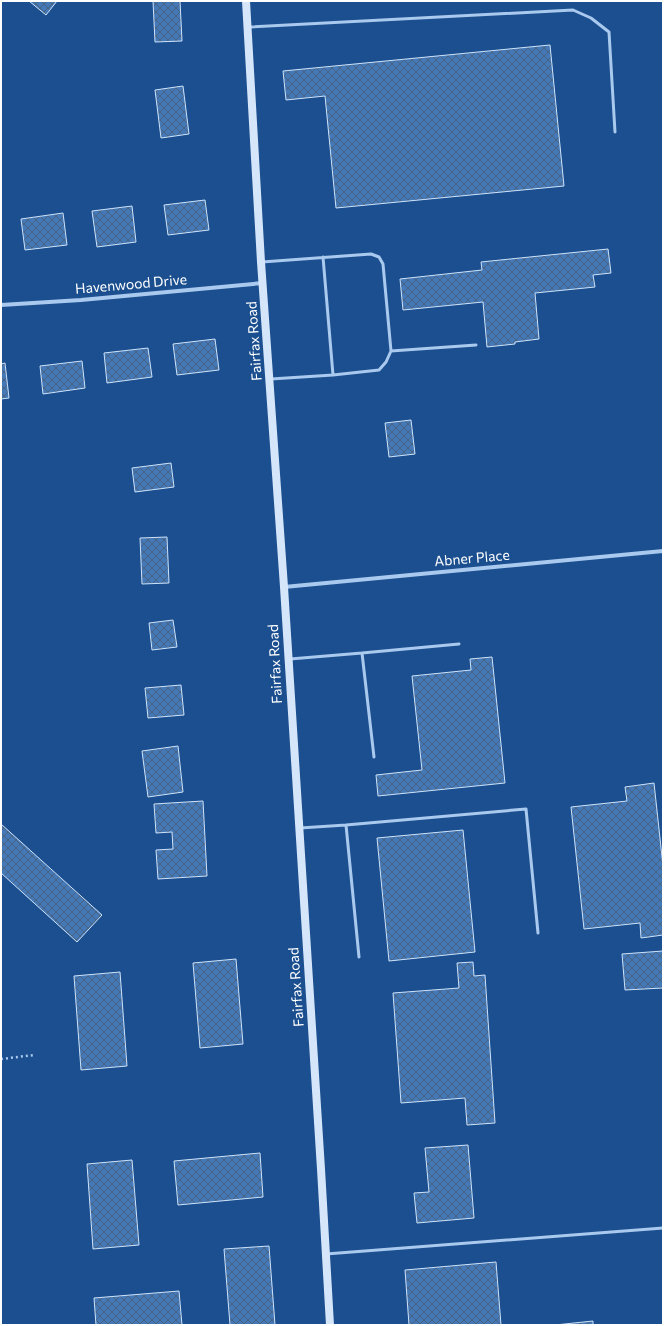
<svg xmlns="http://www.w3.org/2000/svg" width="664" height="1326" viewBox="0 0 664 1326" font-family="Commissioner,sans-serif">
<defs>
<pattern id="building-cross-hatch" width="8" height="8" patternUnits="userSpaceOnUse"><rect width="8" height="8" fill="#4478b7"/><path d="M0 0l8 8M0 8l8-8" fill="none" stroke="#486282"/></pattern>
</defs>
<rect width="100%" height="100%" fill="#1b4f8f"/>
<!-- building -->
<path fill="url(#building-cross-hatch)" stroke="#cfe3fa" d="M29,1H57L46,15Z
M153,1H180L182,41L155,42Z
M550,45L564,186L336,208L325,96L286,100L283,71Z
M183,86L189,134L161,138L155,90Z
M205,200L209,230L168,235L164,205Z
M132,206L136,242L97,247L92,211Z
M63,213L67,245L25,250L21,219Z
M608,249L611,273L593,275L595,287L535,293L539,339L515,342V344L487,347L483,302L403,310L400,279L482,270L481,262Z
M215,339L219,370L177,375L173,344Z
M148,348L152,377L107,383L104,353Z
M82,361L85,388L43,394L40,366Z
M5,363L9,398L1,399V364Z
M411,420L415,454L389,457L385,423Z
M171,463L174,487L135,492L132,468Z
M167,537L169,583L142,584L140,538Z
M173,620L177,647L152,650L149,623Z
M492,657L505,783L378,796L376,775L422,770L412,676L471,670L470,659Z
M181,685L184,715L148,718L145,688Z
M178,746L183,792L148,797L142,751Z
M654,783L663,866V935L641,938L640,923L584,929L571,807L627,801L625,787Z
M203,801L207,876L158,879L156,850L173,849L172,832L156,833L154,804Z
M1,824L102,915L77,942L1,873Z
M463,830L475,952L389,961L377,838Z
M663,951V988L625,990L622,954Z
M236,959L243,1044L200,1048L193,963Z
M473,962L474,976L485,975L495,1123L467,1125L465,1098L401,1103L393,993L459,988L457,963Z
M120,972L127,1066L81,1070L74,976Z
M468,1145L474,1218L417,1223L414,1193L429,1192L425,1148Z
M260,1153L263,1197L178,1205L174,1161Z
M132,1160L139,1245L93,1249L87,1164Z
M269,1246L275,1325H230L224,1249Z
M496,1262L501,1325H409L405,1270Z
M179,1291L182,1325H96L94,1298Z
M593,1321V1325H555Z"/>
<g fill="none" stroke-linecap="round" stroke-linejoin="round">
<!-- path -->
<path stroke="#a9c9ee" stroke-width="2.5" stroke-dasharray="2 3" stroke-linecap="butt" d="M1,1059L34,1055"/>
<!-- lane -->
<path stroke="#a9c9ee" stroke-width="3" d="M249,27L573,10L591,18L609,32L615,132
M262,262L371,254L379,257L383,264L391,351L476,345
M333,375L379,370L386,362L391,351
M271,379L333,375L323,257
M362,653L459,644
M290,659L362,653L374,757
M346,825L359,957
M300,828L346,825L526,809L538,933
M326,1254L663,1228"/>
<!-- street -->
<path stroke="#a9c9ee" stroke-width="4" d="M1,305L81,300L263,283
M284,587L663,551"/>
<!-- secondary -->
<path stroke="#d6e6fa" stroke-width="8" d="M246,1L261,262L284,587L321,1169L330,1325"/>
</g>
<g text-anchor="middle" stroke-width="3.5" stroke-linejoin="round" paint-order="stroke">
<!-- street labels -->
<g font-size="14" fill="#fff" stroke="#1b4f8f">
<text transform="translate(131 284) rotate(-5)" y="5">Havenwood Drive</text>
<text transform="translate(254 341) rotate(-94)" y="5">Fairfax Road</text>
<text transform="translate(472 558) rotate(-5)" y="5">Abner Place</text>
<text transform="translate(275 664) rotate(-93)" y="5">Fairfax Road</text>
<text transform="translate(296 987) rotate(-94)" y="5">Fairfax Road</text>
</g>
</g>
<!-- border -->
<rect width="664" height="1326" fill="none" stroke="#ffffff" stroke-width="4"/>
</svg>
